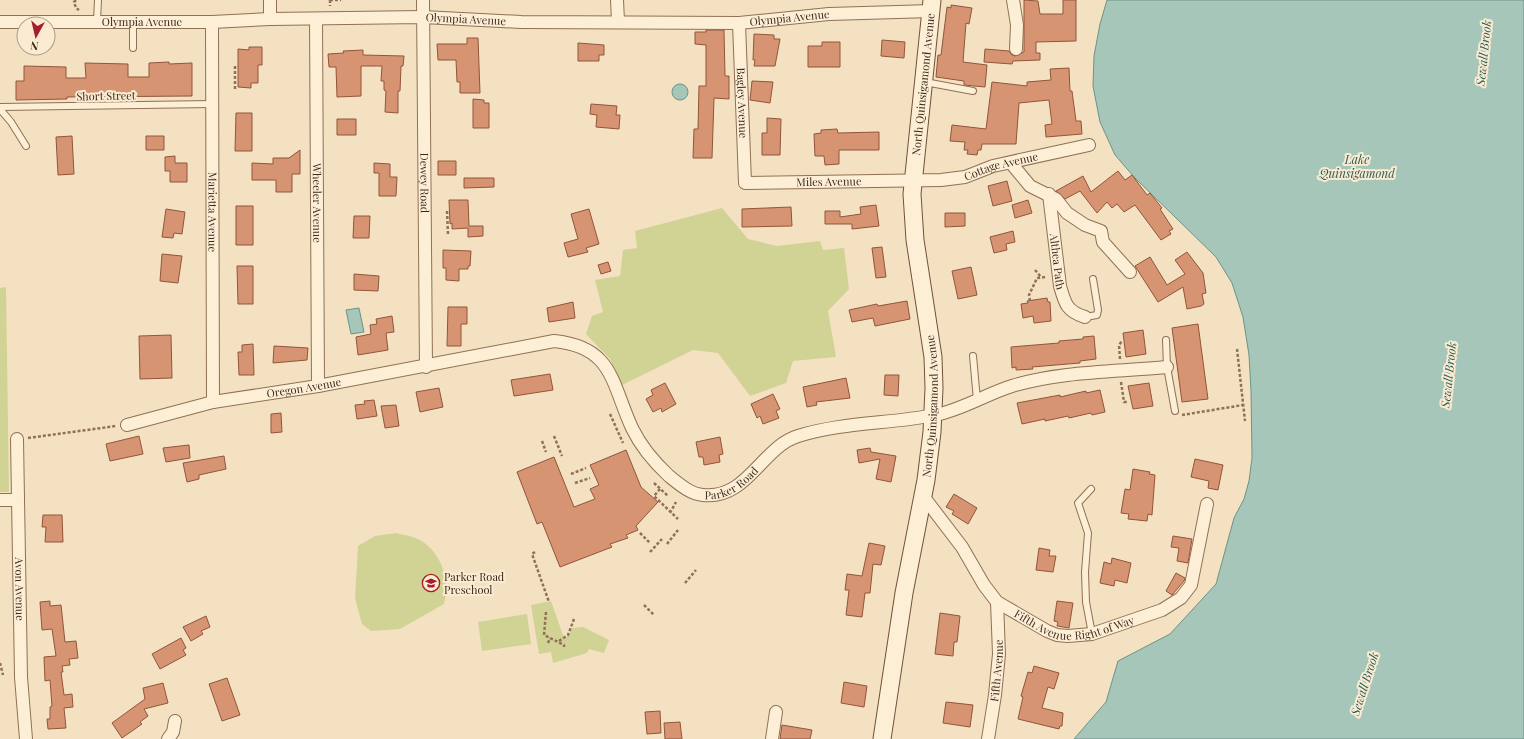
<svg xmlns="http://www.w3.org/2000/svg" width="1524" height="739" viewBox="0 0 1524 739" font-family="'Playfair Display',serif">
<rect width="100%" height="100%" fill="#f3e1c2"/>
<!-- green -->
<path fill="#d1d394" d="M722,208L748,239L777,246L820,241L823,250L844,248L849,289L828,311L836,357L793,361L786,383L750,396L718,353L693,350L620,386L610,359L586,334L592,316L603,312L595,280L620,276L623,250L637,248L635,231Z
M6,287L9,492H0V288Z
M396,533C403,535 413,536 420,540C442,553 450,580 444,604L400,629L371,631L362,624L355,598L358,546L375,536Z
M551,601L564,638L569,636L572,628L583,627L609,640L604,653L589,649L587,653L553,663L551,652L539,654L531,605Z
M527,614L531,644L482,651L478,622Z"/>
<!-- water -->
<path fill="#a5c6b9" stroke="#6a9587" d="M1107,0H1524V739H1074L1106,702L1118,661L1170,634L1216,584L1234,518L1244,499L1249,481L1252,458L1251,391L1249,355L1243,317L1232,283L1216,257L1135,178L1115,155L1100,122L1093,86L1094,56L1100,24Z
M672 92a8 8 0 1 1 16 0a8 8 0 1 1-16 0Z
M359,308L364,332L351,334L346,310Z"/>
<!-- building -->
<path fill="#d69473" stroke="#925539" d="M1024,0L1038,1L1040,14H1063V0H1076V41L1036,42V53H1040V60L1013,61L1012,64L984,62L985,49L1009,51L1012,55L1015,56L1024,52Z
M951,5L972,8L969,24L966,23L963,62L987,65L985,87L964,85V81L936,77L938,55H941L947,7L951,8Z
M706,30H724L725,76H729V99L714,98L712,158H693L694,129H698L699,86H706V45L695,44V32H706Z
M754,34L774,35V39H780L775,66H754L755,60H753Z
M467,38H478L480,93H460V82H457L456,60H438L437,44H467Z
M882,40L905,42L904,58L881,56Z
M822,42H840V67H808V46H822Z
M578,43L604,45V55H599V61H578Z
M249,47H262V65H258V83H251V88L238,87V49L249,50Z
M363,50V55L404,56L403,66H401L400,91H398V113L385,112L386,91L384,90V81H381L382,66H361V96L337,97L336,67H329L328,54L344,53L343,51Z
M169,62V64L192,63V96L67,97V99L16,100V81H24V66L66,67V78H86L85,63L128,64V77H149V63Z
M1069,68L1070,91H1072L1076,121H1081L1082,134L1046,137L1045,125L1052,124L1049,100L1019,103L1016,144H982L981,150H978L977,155L967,154L968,150H964L965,142L950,141L952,125L986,129L992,82L1027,86V82L1051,80L1050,69Z
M752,81L773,82L770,103L750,100Z
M473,99L484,100V103H489V128H473Z
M591,104L617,106L616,115H620L619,129L596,127L597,115L590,114Z
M236,113H252V151H235Z
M767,118L781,119L780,155H762V133H767Z
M337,119H356V135H337Z
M837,129L838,133L879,132V150H839V164L825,165L824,156H815L814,134L821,133V130Z
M72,136L74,174L58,175L56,137Z
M146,136H164V150H146Z
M300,150V174H292V192H276V180H252V163L273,164V158H289Z
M175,156V163H187V182H170V171H165V157Z
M438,161H456V175H438Z
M374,163L390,164V177H397L396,196H379V173H374Z
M1118,171L1125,180L1132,175L1147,195L1150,193L1162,208L1160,209L1173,229L1169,231L1171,234L1161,240L1135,205L1124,212L1117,204L1112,208L1107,202L1097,213L1080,191L1065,199L1056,191L1083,176L1091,192Z
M464,178H494V187L464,188Z
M1007,181L1012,201L993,206L988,186Z
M449,200H468L469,226H483V236L468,237V228L452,229V223L450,224Z
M1028,200L1032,213L1015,218L1012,205Z
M876,205L879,226L852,229V224H825V211H840V217L861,214L860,207Z
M236,206H253V245H236Z
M791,207L792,226L742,227V209Z
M166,209L185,212L182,234L174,233L173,238L162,237Z
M589,209L599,244L586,248L588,252L568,257L564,243L578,239L571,214Z
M945,213H965V226L945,227Z
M354,216H370L369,238H353Z
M1013,231L1015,242L1006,244L1007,250L994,253L990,237Z
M882,247L886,277L876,278L872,248Z
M443,250L471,251L470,266H468V269H459V281L446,280V268H443Z
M1187,252L1203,273L1206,293L1202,294L1204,304L1201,306L1187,309L1183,287L1158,302L1135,266L1150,257L1167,285L1185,274L1175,260Z
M162,254L182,256L178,283L160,281Z
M608,262L611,271L601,274L598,265Z
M237,266H253V304H238Z
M971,267L977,295L958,299L952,271Z
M354,274L379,276L378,291L354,290Z
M1047,298L1048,302H1050L1051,321L1034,323L1033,316L1023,318L1021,304L1028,303L1027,301Z
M907,301L910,319L875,326L873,318L852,322L849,310L877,304L878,306Z
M573,302L575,318L549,322L547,308Z
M448,307H467V324H461V346H447Z
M392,316L394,332L386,333L388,350L358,355L356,337L371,334L370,325L377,324L376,319Z
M1198,324L1208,399L1182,402L1172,328Z
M1143,330L1146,354L1126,357L1123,333Z
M171,335L172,378L140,379L139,336Z
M1094,336L1096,359L1080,361V363L1032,367L1033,369L1016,370V367L1012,368L1011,347L1059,343V341L1083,339V337Z
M253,344L254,375H239L238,352H242V345Z
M274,346L308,348L307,360L273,363Z
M550,374L553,390L514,396L511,380Z
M885,375H899L898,396L884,395Z
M846,378L850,398L816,402L817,405L807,407L803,387Z
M665,383L676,404L662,412L661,408L653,412L646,399L653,395L651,390Z
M1149,383L1153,406L1133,409L1128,386Z
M439,388L443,407L420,412L416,392Z
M1100,390L1105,412L1092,415L1091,413L1069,418L1068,416L1045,421V419L1022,424L1017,403L1060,395V397L1086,391V393Z
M773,394L780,409L776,411L779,418L763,424L760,416L757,418L751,404Z
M374,400L377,416L357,419L355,405L365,404L364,401Z
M396,405L399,426L385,428L381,406Z
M281,413L282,432L271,433V414Z
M139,436L143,454L110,461L106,444Z
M720,437L723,454L719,455L720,462L704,465L703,457H699L696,442Z
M189,445L190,458L166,462L163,448Z
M870,448L871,452L896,456L891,482L876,479L880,459L859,463L857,450Z
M626,450L641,487L658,502L636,526L638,530L626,535L628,538L610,544L612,547L560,567L542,522L537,524L517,472L554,457L574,507L595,499L590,489L599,485L590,465Z
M224,456L226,469L199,475V479L187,482L183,463Z
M1195,459L1223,465L1218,490L1208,488L1209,481L1191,477Z
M1133,469L1150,472L1149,474L1155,475L1152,515L1148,514L1147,521L1128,519L1129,514L1121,513L1125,489L1130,490Z
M954,494L977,508L968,524L952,514L954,511L946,507Z
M43,515H62L63,542H45L46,527H42Z
M1173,536L1192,539L1188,563L1177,561L1179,548L1171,547Z
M869,543L885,546L881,565L873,564L870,593H865L862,617L846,615L849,590H845L847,574L862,576Z
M1039,548L1050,550L1049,556H1056L1053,572L1036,570Z
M1112,558L1131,563L1127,583L1115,580L1114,586L1100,583L1104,562L1111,564Z
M1176,573L1185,578L1184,581L1172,595L1166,591Z
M50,601V606L61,605L65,642L76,641L78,658L69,659L70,665L62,666L63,672H61L64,695L72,694L73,707L64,708L66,728L48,729L47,719H50V707L52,706L50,680L45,681L44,657L56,656L52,629L42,630L40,602Z
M1057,601L1073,603L1069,628L1057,626L1058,622L1054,621Z
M940,613L960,616L957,642H954L953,656L935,654Z
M206,616L210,627L201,631L203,634L191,641L183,627Z
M181,638L186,648L183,650L186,655L160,669L152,654Z
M1034,666L1059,673L1054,689L1048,687L1042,708L1063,713L1062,726H1060L1059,729L1018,719L1023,697L1021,696L1028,672L1032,673Z
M227,678L240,715L222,721L209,684Z
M844,682L867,686L864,707L841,703Z
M163,683L168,703L144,709L148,716L140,722L142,724L122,738L112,723L145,699L143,688Z
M946,702L973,705L970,727L943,723Z
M660,711L661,733L647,734L645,712Z
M680,722L682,739H665L664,723Z
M782,725L812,730L810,739H780Z"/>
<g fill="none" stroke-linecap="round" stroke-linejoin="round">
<defs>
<path id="lane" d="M97,21L98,0
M133,48V21
M925,82L973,91
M0,107L212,104
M0,109L11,122L26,146
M1085,317L1097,315L1098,310L1093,279
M1166,340L1167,367L1175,411
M973,356L977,400
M1091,489L1078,503L1088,533L1085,572L1086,602L1092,634"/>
<g id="street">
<path d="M270,0V19"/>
<path id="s1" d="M423,0L426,367"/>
<path d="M617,0L618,21"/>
<path d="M1013,0L1017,25L1016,49"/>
<path id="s2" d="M316,19L318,386"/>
<path id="s3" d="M0,22H212L270,19L423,17L521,22L739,23L829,14L932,11"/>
<path id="s4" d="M212,22L213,402"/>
<path id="s5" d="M739,23L745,183L941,180L965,177L993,166L1089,145"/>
<path d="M1011,163L1030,186L1056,199L1067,213L1085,225L1101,231L1103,242L1130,272"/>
<path id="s6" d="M1049,194L1060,286C1065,303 1066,311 1085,317"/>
<path id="s7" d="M127,425L213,402L318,386L554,341C613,347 611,382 632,428C641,447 654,462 669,476C679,484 690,494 703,495C747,500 762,447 798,436C843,422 889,424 935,415C962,410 986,394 1012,386C1061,371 1116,372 1167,367"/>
<path id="s8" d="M17,439L21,677L26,739"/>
<path id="s9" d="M923,496L962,547L984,585L997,602L1047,631L1057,635L1068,636L1092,634L1162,610L1181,598L1191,585L1207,504"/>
<path d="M0,500H17"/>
<path d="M168,739L173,732L175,721"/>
<path d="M772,739L776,712"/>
<path id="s10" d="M988,739L995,695L999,654L997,602"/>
</g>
<g id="secondary">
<path id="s11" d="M882,739L904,593L926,480L932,432L934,388L933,357L915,240L912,194L932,0"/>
</g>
</defs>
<!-- lane casing -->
<use href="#lane" stroke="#907056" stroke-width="8"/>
<!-- street casing -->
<use href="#street" stroke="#907056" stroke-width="14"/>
<!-- secondary casing -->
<use href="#secondary" stroke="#725139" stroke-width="19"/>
<!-- path -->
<path stroke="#907056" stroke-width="2.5" stroke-dasharray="3 2" stroke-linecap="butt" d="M76,0L74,2L76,8L79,10
M330,0V6
M330,0H341
M235,89V66
M448,234L447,211H449
M1035,270L1041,277
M1030,301L1029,295L1037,278L1046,277
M1237,349L1245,421
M1120,359L1119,345L1122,341
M1121,382L1124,402H1128
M610,414L623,443
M1182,415L1243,405
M554,436L562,456
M28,438L116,426
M542,441L546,452
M571,474L586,468
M575,483L590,478
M654,483L668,496
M660,489L654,496L678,519
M670,513L676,502
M640,533L650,543
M667,544L678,530
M535,552L532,554L549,602
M650,552L662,539
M685,583L696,570
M644,605L654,615
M546,612L544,635L564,645V647
M559,641L568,635L574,619
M548,643L550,638
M0,663L3,675"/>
<!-- lane -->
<use href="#lane" stroke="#fdeed6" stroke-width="6"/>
<!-- street -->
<use href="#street" stroke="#fdeed6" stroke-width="12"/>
<!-- secondary -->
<use href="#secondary" stroke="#fdeed6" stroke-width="17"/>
</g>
<!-- icons -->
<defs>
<symbol id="school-ring" viewBox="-11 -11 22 22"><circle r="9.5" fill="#faebd2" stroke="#a71e2a" stroke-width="1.5"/><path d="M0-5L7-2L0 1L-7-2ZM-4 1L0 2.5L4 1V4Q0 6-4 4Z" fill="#a71e2a"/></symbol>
</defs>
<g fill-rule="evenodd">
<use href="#school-ring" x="421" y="573" width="20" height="20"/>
</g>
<g text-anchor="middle" stroke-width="4" stroke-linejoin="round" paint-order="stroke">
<!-- street labels -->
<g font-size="11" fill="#3e2a1c" stroke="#faebd2">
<text dy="4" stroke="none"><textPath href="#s3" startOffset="790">Olympia Avenue</textPath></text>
<text dy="4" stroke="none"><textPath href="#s3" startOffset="466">Olympia Avenue</textPath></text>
<text dy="4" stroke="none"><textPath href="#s3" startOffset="142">Olympia Avenue</textPath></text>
<text dy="4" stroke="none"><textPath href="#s11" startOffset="661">North Quinsigamond Avenue</textPath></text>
<text transform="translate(106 96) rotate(-1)" y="4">Short Street</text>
<text dy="4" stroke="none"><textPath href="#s5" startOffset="80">Bagley Avenue</textPath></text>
<text dy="4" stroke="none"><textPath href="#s5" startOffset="418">Cottage Avenue</textPath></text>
<text dy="4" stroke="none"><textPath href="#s5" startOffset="244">Miles Avenue</textPath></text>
<text dy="4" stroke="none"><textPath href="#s1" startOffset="183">Dewey Road</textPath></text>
<text dy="4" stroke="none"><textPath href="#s2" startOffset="184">Wheeler Avenue</textPath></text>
<text dy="4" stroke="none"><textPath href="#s4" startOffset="190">Marietta Avenue</textPath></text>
<text dy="4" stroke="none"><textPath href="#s6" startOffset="68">Althea Path</textPath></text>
<text dy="4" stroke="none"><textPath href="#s7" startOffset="181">Oregon Avenue</textPath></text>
<text dy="4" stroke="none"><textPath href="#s11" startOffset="337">North Quinsigamond Avenue</textPath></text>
<text dy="4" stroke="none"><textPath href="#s7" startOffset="694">Parker Road</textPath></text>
<text dy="4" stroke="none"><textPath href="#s8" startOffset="150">Avon Avenue</textPath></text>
<text dy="4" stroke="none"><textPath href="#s9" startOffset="214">Fifth Avenue Right of Way</textPath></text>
<text dy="4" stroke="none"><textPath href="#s10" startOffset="69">Fifth Avenue</textPath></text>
</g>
<!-- poi labels -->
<g font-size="11" fill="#3e2a1c" stroke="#faebd2" text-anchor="start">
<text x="444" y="581">Parker Road<tspan x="444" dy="13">Preschool</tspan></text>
</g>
<!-- water labels -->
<g font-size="12" font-style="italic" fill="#2a5f58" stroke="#faebd2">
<text transform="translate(1484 53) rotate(-84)" y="4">Sewall Brook</text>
<text x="1357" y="164">Lake<tspan x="1357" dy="14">Quinsigamond</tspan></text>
<text transform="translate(1449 375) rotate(-84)" y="4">Sewall Brook</text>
<text transform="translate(1365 684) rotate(-72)" y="4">Sewall Brook</text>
</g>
</g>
<!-- north arrow -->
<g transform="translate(36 36) rotate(188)"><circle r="19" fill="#faebd2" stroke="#af9e89"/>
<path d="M0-3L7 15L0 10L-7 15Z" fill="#a71e2a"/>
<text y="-6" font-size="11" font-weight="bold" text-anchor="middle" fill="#3e2a1c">N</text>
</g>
</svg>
